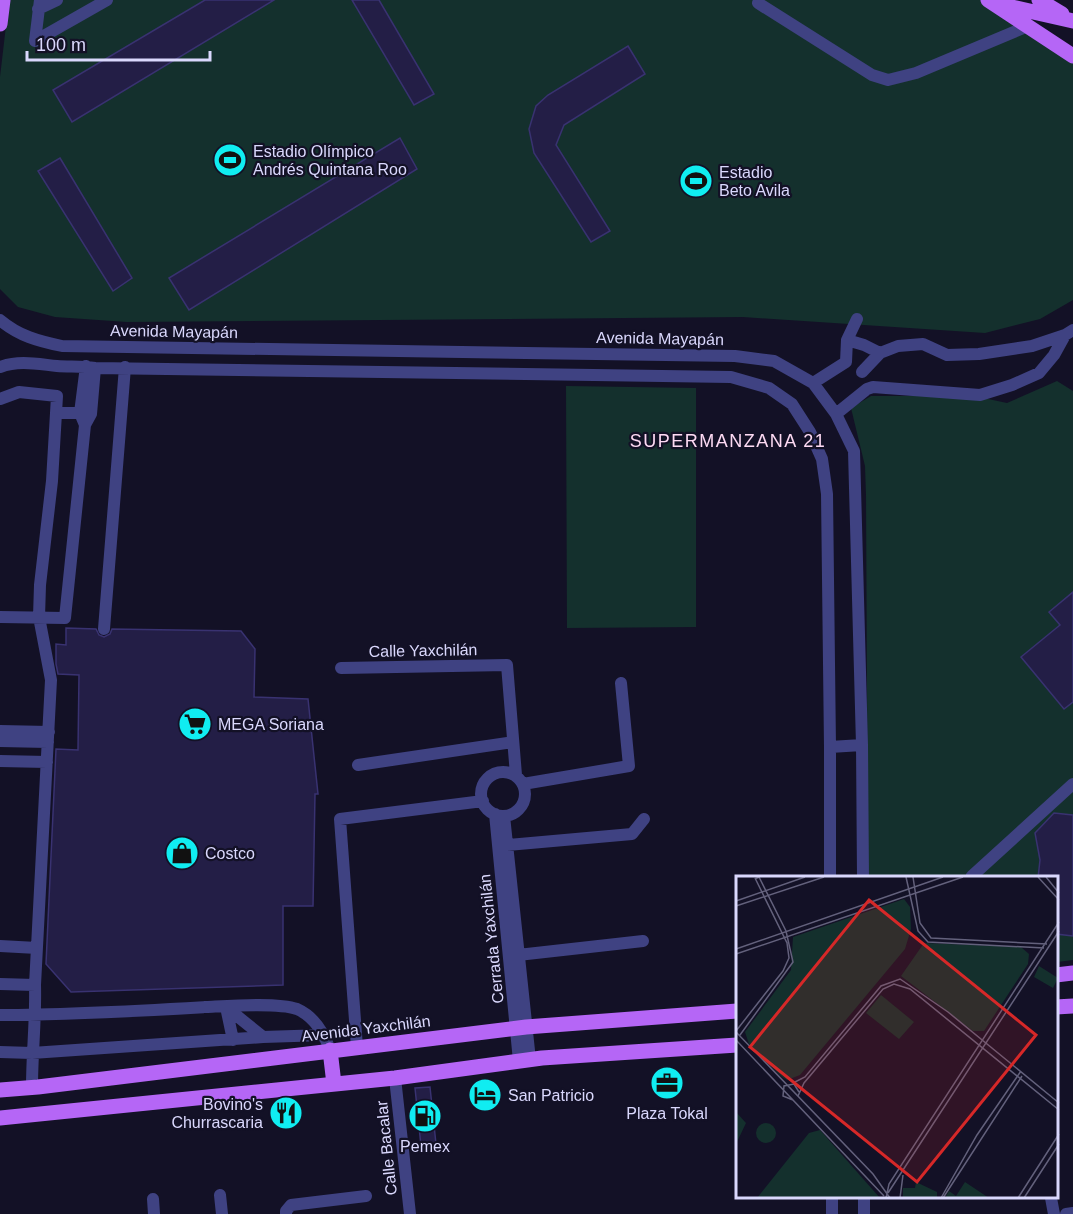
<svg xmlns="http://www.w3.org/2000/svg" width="1073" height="1214" viewBox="0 0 1073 1214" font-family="Helvetica,sans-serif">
<rect width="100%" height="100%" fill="#131126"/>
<!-- green -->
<path fill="#14302d" d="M9,0H982L1073,57V300L1040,319L985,333L743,317L127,322L55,317L18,307L0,289V77Z
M1057,381L1073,391V960L1057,962L1056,878H868L866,495L865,466L851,408L871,396H974L1007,403Z
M566,386L696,388V627L567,628Z"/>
<!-- building -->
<path fill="#231e46" stroke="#393271" stroke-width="1.5" d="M205,0H274L72,122L53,90Z
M352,0H379L434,94L414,105Z
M628,46L645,74L564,125L556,145L610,231L591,242L534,153L529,129L536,106L548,95Z
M400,138L417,169L189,310L169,278Z
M60,158L132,278L113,291L38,171Z
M1073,592V702L1064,709L1021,657L1060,625L1049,612Z
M66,628L96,629L99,635L104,637L110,634L112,629L241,631L255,649L254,697L308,699L318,794H315L313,906H283V985L71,992L46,964L56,749L78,750L79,675L58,674L56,664V644L66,645Z
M1054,813L1073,815V936L1056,934V878H1038L1040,860L1035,833Z
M430,1087L436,1144L421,1146L415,1088Z"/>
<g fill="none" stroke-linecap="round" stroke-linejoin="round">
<!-- minor -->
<path stroke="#3f4282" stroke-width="12" d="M40,0L35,41L107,0
M758,3L872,75L888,80L916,73L1028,26
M38,9L57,0
M0,320C19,336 38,341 62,346L735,356L774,361L813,383L836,414L854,451L862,745L863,878
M847,340L864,345L880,353L862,372
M880,353L898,346L923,344L947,355L979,354L1032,346L1065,335L1073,330
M0,367C19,360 37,364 57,366C69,367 82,366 95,368L731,377L769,388L792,404L810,432L822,459L827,494L830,747V878
M813,383L846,362L847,340L857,319
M0,399L19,392L57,396L52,481L40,585L39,617L51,680L35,985C36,1019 32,1053 32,1087
M57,413H88
M836,414L867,389L873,387L980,395L1012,385L1039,373L1054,355L1065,335
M85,425L91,414L95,368
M0,617L65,618L85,425L80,413L86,366
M104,629L125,367
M341,668L507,665L516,775
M0,731L49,732
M0,741L48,742
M830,747L862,745
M0,761L47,762
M358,765L513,742
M481 794a22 22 0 1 1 44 0a22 22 0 1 1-44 0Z
M523,784L629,766L621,683
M495,814L519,1061
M504,816L530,1060
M507,845L632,834L644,819
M973,878L972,876L1073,784
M0,946L37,948
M518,955L643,941
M0,984L35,985
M226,1007L263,1037
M226,1007L233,1040
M0,1015C69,1015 137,1011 206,1007C227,1006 278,1002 297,1009C315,1017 324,1033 330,1050
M357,1047L340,819L483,801
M0,1052L32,1053L263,1037L325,1035
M395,1078L410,1214
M220,1195L222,1214
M832,1198V1214
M1051,1198L1054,1214
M153,1199L154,1214
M286,1214V1211L291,1205L366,1196
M864,1214V1198
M1066,1214L1073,1213"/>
<!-- major -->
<path stroke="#b566f6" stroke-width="15" d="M988,0L1073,56
M1039,0L1062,14
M1003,5L1073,21
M0,24L3,0
M1056,975L1073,973
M1056,1007L1073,1006
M330,1050L334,1084
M0,1090L38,1087L526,1027L737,1011
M0,1118L395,1078L542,1058L737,1045"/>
</g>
<!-- icons -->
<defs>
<symbol id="stadium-disc" viewBox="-11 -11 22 22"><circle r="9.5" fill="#10edf1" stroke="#131126"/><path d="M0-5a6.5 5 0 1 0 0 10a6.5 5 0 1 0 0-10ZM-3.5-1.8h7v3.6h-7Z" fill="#111"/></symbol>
<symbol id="supermarket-disc" viewBox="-11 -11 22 22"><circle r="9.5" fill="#10edf1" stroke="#131126"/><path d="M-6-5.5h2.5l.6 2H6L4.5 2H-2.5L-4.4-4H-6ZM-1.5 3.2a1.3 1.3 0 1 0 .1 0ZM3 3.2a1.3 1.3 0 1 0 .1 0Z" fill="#111"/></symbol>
<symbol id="shop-disc" viewBox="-11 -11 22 22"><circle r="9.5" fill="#10edf1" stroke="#131126"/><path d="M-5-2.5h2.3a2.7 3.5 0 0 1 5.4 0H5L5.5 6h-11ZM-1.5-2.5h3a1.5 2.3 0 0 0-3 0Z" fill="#111"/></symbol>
<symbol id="office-disc" viewBox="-11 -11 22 22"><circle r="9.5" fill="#10edf1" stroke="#131126"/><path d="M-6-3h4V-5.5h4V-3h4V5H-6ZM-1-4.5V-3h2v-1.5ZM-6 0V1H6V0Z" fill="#111"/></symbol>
<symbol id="hotel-disc" viewBox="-11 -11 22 22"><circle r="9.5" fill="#10edf1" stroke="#131126"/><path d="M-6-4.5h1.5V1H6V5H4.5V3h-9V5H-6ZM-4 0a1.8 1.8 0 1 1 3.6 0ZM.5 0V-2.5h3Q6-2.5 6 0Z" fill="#111"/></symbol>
<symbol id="restaurant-disc" viewBox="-11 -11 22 22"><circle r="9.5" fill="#10edf1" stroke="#131126"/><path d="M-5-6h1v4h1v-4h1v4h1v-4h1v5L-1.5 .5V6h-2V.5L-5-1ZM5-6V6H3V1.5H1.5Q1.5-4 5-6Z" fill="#111"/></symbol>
<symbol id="fuel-disc" viewBox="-11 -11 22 22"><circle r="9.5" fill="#10edf1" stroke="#131126"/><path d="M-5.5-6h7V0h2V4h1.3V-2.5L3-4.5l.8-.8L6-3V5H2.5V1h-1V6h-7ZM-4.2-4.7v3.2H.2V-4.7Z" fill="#111"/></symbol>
</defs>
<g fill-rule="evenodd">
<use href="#stadium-disc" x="211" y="141" width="38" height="38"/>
<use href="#stadium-disc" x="677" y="162" width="38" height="38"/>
<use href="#supermarket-disc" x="176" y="705" width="38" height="38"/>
<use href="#shop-disc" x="163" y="834" width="38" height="38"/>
<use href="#office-disc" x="648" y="1064" width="38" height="38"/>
<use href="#hotel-disc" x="466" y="1076" width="38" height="38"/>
<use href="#restaurant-disc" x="267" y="1094" width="38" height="38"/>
<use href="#fuel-disc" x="406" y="1097" width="38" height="38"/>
</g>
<g text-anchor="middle" stroke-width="4.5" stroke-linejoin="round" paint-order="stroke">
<!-- poi labels -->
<g font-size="16" fill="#dad8fd" stroke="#131126" text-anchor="start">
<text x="253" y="157">Estadio Olímpico<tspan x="253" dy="18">Andrés Quintana Roo</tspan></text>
<text x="719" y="178">Estadio<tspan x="719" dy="18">Beto Avila</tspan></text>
<text x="218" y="730">MEGA Soriana</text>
<text x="205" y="859">Costco</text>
<text x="508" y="1101">San Patricio</text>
<text x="263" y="1110" text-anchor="end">Bovino's<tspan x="263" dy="18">Churrascaria</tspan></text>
<text x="667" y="1119" text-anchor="middle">Plaza Tokal</text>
<text x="425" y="1152" text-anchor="middle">Pemex</text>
</g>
<!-- street labels -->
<g font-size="16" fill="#dad8fd" stroke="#131126">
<text transform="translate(174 331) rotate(1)" y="6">Avenida Mayapán</text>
<text transform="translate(660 338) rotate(1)" y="6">Avenida Mayapán</text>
<text transform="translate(423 650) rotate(-1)" y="6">Calle Yaxchilán</text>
<text transform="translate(491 939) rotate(-96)" y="6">Cerrada Yaxchilán</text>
<text transform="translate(366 1028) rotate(-7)" y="6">Avenida Yaxchilán</text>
<text transform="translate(386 1148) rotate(-96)" y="6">Calle Bacalar</text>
</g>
<!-- neighbourhood labels -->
<g font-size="18" letter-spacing="1.5" fill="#fddaf3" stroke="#131126">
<text x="728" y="447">SUPERMANZANA 21</text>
</g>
</g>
<!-- overview -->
<g transform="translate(736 876)">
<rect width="322" height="322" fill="#131126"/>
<path d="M168,23L174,31L175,53L169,73L64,199L51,204L46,201L13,168L9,156L55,94L57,61ZM188,67L285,71L293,78L292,88L248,155H237L165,100ZM303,90L322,102L317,112L298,101ZM145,119L178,146L163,163L130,137ZM0,236L10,247L0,268ZM20 257a10 10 0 1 1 20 0a10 10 0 1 1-20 0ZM84,254L144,322H21L73,257ZM180,306L201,316V322H167V312H179ZM229,306L253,322H209L213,315L220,320Z" fill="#14302d"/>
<path fill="none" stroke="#63617c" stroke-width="1.5" d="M170,1L182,55L192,66L308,72M177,1L184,47L195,62L311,68M302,1L323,24M310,1L323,17M0,25L69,1M0,30L88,1M0,73L207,1M0,78L227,1M0,155L47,95L53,82L51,67L19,2M0,156L137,298L154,322M4,159L57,86L50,55L23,1L19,3M0,164L148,320M57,207L69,201L145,110L164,103L212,136L323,227M62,220L68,207L147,113L158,108L174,113L323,234M57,224L47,220L48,210L58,208L63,216M152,317L323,55M150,322L153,308L323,46M164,322L167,299M205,322L241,259L285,195M207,322L286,200M282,322L323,258M288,322L323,268"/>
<path fill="#d62828" fill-opacity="0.15" stroke="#d62828" stroke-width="3" d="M133,24L300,159L181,306L14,171Z"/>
<rect width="322" height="322" fill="none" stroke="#dad8fd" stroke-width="3"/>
</g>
<!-- scale -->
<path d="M27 51v9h183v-9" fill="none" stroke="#dad8fd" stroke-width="3"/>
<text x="36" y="51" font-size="18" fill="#dad8fd" stroke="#131126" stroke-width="4.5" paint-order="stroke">100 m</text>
</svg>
